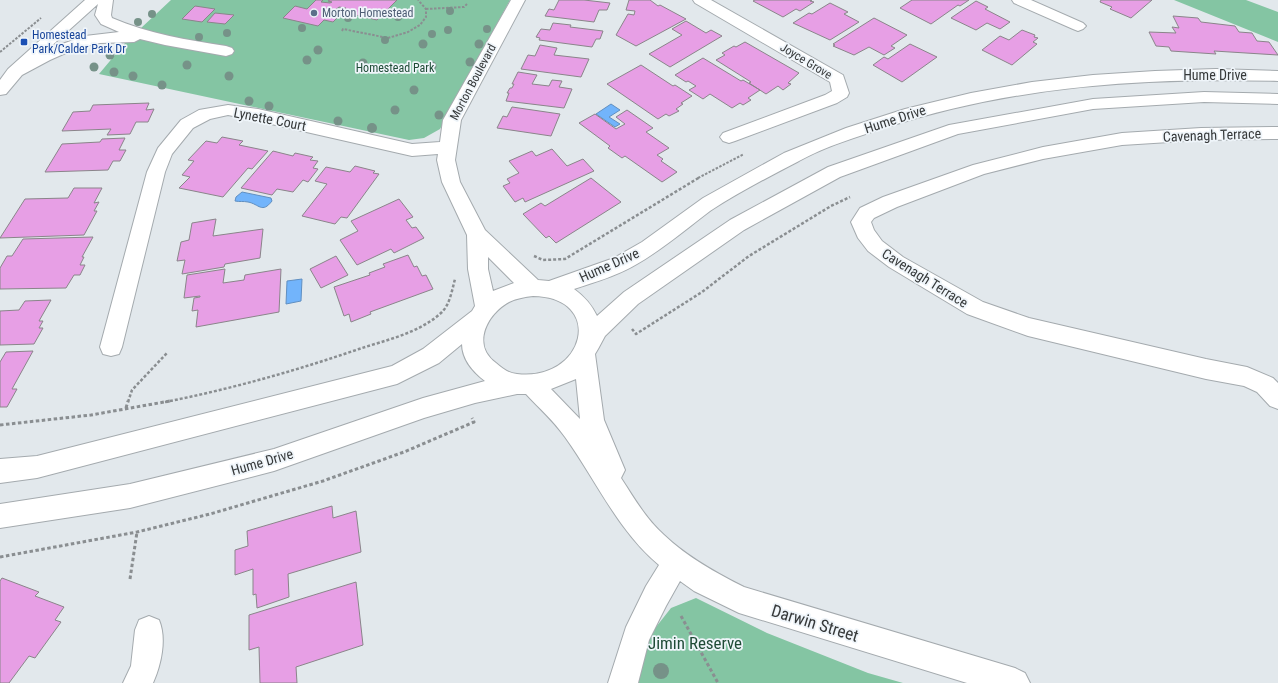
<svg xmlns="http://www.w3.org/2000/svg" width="1278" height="683" viewBox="0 0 1278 683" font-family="'Roboto Condensed',sans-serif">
<rect width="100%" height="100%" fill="#e2e8ec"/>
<!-- green -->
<path fill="#84c5a3" d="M171,0H510L440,129L424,138L409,140L99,74L125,43Z
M1174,0H1246L1278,12V42Z
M696,598L767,633L868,673L903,683H634L645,641L671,608Z"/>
<!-- water -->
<path fill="#72b4fb" stroke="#608fc1" d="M611,104L620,110L609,117L620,124L615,127L596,114Z
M242,192L271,198L272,201C262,214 259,204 248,202C243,201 240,202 235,201L236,197Z
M302,279L301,301L286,304L287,281Z"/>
<!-- building -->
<path fill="#e79fe5" stroke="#8a858a" d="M316,0H323L321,2L330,3L332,2L328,1L330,0H397L377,20L343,12L346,8L339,7L334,11L342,13L333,22L324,20L318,26L283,18L295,6L307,9Z
M559,0H584L610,3L607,10H599L594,22L545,16L549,9L554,10Z
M629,0H650L658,6L660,5L686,19L636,46L616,35L628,14L634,15L635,11L626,10Z
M755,0H812L810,1L814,2L800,11L796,9L783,17L753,1Z
M912,0H969L960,6L958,5L931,24L900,8Z
M1101,0H1152L1131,18L1110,9L1112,7L1100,2Z
M976,1L988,7L985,9L1010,22L1000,29L987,23L976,30L951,18Z
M830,3L848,12L844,14L859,22L830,40L793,23L809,13L812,14Z
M195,6L215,9L202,22L182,19Z
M215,13L234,15L225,24L207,22Z
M1173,16L1198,18L1201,22L1235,26L1239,32L1252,33L1257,41L1269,42L1278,55L1214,51L1216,54L1171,51L1169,47L1156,46L1149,32L1176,33L1172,27L1179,28Z
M874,18L907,35L891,46L895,48L884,55L869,47L854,55L833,46L835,45L833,44Z
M686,21L706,33L711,30L722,36L670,67L649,54L682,35L672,29Z
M553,23L571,25L570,27L603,31L600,39H596L592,47L539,40L540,38L536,37L541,29L550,30Z
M1022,30L1035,35L1034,37L1038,38L1033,42L1037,44L1012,65L982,50L1000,36L1009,40Z
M745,42L799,73L788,83L791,84L783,90L778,86L766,94L749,83L751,82L716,60L725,55L722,53L734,46L736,47Z
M910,44L937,57L902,82L873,65L884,57L888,59Z
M540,45L557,48L554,55L589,59L581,77L521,69L528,55L535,56Z
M703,58L741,81L743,80L760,90L748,98L751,100L743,105L740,103L732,108L710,94L703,99L689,90L696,86L688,81L686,82L675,75Z
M641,65L673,86L675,85L692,96L681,103L683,104L676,109L679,111L669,116L666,114L658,119L607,84Z
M518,72L537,75L532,84L549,86L552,80L562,81L559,87L572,89L564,108L506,101L509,93H507L510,88H512L514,84H512Z
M149,103L146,110L154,109L148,122H136L130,134L107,135L111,129L62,131L73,112L90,111L93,105Z
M512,107L560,114L551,136L497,128L503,116L507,117Z
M627,110L653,128L646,132L669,148L657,155L663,159L661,161L677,172L662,182L625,156L622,158L608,148L610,146L579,123L595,114L616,129L625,124L616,117Z
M222,137L243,141L239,145L268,151L252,169L248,168L223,197L179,188L190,177L182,175L194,161L188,160L206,141L217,143Z
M125,138L119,150H126L120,161H113L108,170L45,172L62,144L100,142L102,139Z
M552,149L567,166L583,159L594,171L525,202L523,198L515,202L503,186L510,183L507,179L519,173L509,161L532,151L536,156Z
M273,151L293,156L295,153L313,157L310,160L318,161L313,168L318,169L308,182L303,180L293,192L277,189L272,195L241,188Z
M355,166L375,171L373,173L379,174L347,218L341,217L335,224L302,216L327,184L315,181L326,167L350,172Z
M591,178L621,202L556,243L549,236L546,238L523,214L541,203L545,206Z
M74,188H102L94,203L99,202L94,211H97L84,235L0,238L25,199L68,198Z
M399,199L413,217L406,220L412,228L416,227L424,238L394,253L391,249L357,265L340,240L358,231L351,221Z
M216,219L213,236L263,229L260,258L225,264L224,267L182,274L185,260L177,261L181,242L189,240L192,223Z
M93,237L82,257H84L80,265H85L80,275H74L66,288L0,289V268L7,256H12L23,239Z
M408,255L414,267L417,266L422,276L426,275L433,289L370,312L371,314L351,322L349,314L344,316L334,287L370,275L369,273L385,267L383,264Z
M336,256L348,275L321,288L310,269Z
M225,269L223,283L244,280L245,275L281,269L279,312L196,327L198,310L192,311L194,298L200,297V296L184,298L187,275Z
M51,300L39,321H43L39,328H43L34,344L0,345V311L19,310L25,301Z
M33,351L12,389H17L7,407H0V362L6,352Z
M332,506L333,518L356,511L361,552L288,574L289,597L257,608L256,594L253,595V569L235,575V550L248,546L247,531Z
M2,578L39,592L35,596L64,607L55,620L61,622L35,658L29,656L9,683H0V581Z
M356,582L363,645L296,667L297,683H260L259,647L249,650V615Z"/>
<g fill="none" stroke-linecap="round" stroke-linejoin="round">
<defs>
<path id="minor" d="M85,0H113L111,15L112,18C149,34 187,40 226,46L232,48L234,51L232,54L226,56L165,45L140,39L134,42L100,43L77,48L50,60L22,75L6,94L0,95V80L8,69ZM98,4L95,15L101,24L119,32L85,36L48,49Z
M511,0H525L461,120L455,160L460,182L485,230L538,280L549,281L614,258L642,242L703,198L784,153L846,128L905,109L971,93L1032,82L1093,75L1155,71L1216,69L1278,71V81C1144,77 1015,86 887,127C857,137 826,146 799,161C770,176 737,193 710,211C686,229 663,249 637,264C617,276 595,282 574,289C585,297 591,304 597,316L624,292L730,220L828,167L949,125L1093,99L1204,92L1278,94V104L1204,102L1093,109L958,134L840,177L744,230L638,304L605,336L598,349L595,354L604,420L625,470L621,478C634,498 646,519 664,535C687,557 716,573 744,587L1015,668L1025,673L1030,683H967L739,613L694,591L680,581L666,606L649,640L638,683H608L626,627L646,586L659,565C618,531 596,480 565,437C554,421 539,408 526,394H517L475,403L424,418L274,471L130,508L0,528V504L130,484L274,449L423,398L485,381C473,372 462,359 462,344L439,363L397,384L37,478L0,483V459L37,456L392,366L423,349L472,311L475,306L468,269L467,235L442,182L437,160L438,154L412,156L258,121L228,115L210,119L193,128L172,154L165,172L122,347L119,354L111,356L103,354L100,347L147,172L158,148L181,120L199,110L228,105L258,109L412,144L440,142L443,120ZM488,257L514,283L493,291L488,269ZM533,296C606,297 585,382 517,374C508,373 503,369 496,363C471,345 487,314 509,302C517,298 525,297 533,296ZM576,379L580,419L551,389Z
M693,0H711L843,75L849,93L847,97L837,103L735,141L729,143L723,141L720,137L723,133L825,95L832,91L830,82L695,3Z
M1012,0H1031L1083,23L1086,26L1083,29L1078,31L1073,29L1014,3Z
M1278,127V139L1201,140L1122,145L1043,159L984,174L897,207L874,218L871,222L874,230L882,241L903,257L983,302L1029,318L1206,359L1247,367L1273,378L1278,383V409L1270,406L1257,392L1244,386L1206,379L1028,336L967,314L889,267L868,251L858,238L851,222L860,208L883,197L973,165L1043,147L1122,133L1201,128Z
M149,616L159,620C167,639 161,665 153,683H123L131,666L135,630L139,620Z"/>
</defs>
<!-- minor casing -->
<use href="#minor" stroke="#a4aaae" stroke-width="2"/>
<!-- path-far2 -->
<path stroke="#8a8e91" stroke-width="2" stroke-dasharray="2.5 1.5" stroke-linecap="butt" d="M426,9L464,7L467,4
M342,31L343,29L388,38L408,32L420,25L426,17V9L418,0
M0,52L41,18
M698,178L744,154"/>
<!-- path-far1 -->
<path stroke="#8a8e91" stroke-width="2.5" stroke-dasharray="3 2" stroke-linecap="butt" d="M534,256L543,260L565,259L700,177
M632,329L636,334L702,292L749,256L831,206L850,197
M128,402L132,390L167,353
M165,402C231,389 295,371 359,349C386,340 420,333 442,312C450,304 452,290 455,279"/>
<!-- path -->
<path stroke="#8a8e91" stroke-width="3" stroke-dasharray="3.5 2.5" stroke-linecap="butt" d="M126,408L128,401
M0,425L91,415L170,401
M0,557L137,532L210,514L323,481L404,452L474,422L472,418
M130,579L137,532
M681,616L718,683"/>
<!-- minor -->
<use href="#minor" fill="#fff" fill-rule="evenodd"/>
</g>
<!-- trees -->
<g fill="#769288">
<circle cx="450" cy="11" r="4"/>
<circle cx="152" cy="14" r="4"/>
<circle cx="398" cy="17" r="4"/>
<circle cx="348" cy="18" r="4"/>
<circle cx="138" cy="22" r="4"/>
<circle cx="302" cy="28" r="4"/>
<circle cx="487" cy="29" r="4"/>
<circle cx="448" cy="30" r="4"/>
<circle cx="227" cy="33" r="4"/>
<circle cx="432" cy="34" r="4"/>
<circle cx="199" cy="37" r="4"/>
<circle cx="385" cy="40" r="4"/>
<circle cx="423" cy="44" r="4.5"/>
<circle cx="479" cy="44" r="4.5"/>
<circle cx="318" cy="50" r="4.5"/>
<circle cx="110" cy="55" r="4.5"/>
<circle cx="307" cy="60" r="4.5"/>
<circle cx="470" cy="62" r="4.5"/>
<circle cx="363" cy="63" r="4.5"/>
<circle cx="187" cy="65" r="4.5"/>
<circle cx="432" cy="66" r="4.5"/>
<circle cx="94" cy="67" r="4.5"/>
<circle cx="114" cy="72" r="4.5"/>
<circle cx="133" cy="76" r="4.5"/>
<circle cx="229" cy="76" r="4.5"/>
<circle cx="162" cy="85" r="4.5"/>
<circle cx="414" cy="90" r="4.5"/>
<circle cx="249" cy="101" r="4.5"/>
<circle cx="269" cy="106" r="4.5"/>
<circle cx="395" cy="110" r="4.5"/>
<circle cx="439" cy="115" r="4.5"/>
<circle cx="338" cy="121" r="4.5"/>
<circle cx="372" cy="128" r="5"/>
<circle cx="661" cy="671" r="8"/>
</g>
<!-- markers -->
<circle fill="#5c6f8a" stroke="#eff5fa" stroke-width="1.5" cx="314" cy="13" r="4"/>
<rect fill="#1a4fb4" stroke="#eff5fa" stroke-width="1.5" x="20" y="38" width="8" height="8" rx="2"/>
<g text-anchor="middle" stroke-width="3.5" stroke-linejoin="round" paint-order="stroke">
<!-- far-service labels -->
<g font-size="12" fill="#4e5e75" stroke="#eff5fa" text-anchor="start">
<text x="322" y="17">Morton Homestead</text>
</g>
<!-- far-transit labels -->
<g font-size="12" fill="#164399" stroke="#eff5fa" text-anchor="start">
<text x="32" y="39">Homestead<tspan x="32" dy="14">Park/Calder Park Dr</tspan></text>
</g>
<!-- far-street labels -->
<g font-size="12" fill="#36393a" stroke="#eff5fa">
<text transform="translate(806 61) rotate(31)" y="4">Joyce Grove</text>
<text transform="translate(473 82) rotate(-62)" y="4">Morton Boulevard</text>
</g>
<!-- far-park labels -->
<g font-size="12" fill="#1e4b36" stroke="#eff5fa">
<text x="395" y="72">Homestead Park</text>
</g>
<!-- street labels -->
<g font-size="14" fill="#36393a" stroke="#eff5fa">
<text x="1215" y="80">Hume Drive</text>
<text transform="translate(270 119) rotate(11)" y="5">Lynette Court</text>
<text transform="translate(895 119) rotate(-18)" y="5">Hume Drive</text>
<text transform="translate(1212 135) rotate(-2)" y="5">Cavenagh Terrace</text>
<text transform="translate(609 265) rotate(-24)" y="5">Hume Drive</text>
<text transform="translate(925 278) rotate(32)" y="5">Cavenagh Terrace</text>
<text transform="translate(262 462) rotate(-16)" y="5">Hume Drive</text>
</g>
<!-- near-street labels -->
<g font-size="17" fill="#36393a" stroke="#eff5fa">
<text transform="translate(815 623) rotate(17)" y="6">Darwin Street</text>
</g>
<!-- near-park labels -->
<g font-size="17" fill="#1e4b36" stroke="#eff5fa">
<text x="695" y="649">Jimin Reserve</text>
</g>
</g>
</svg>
